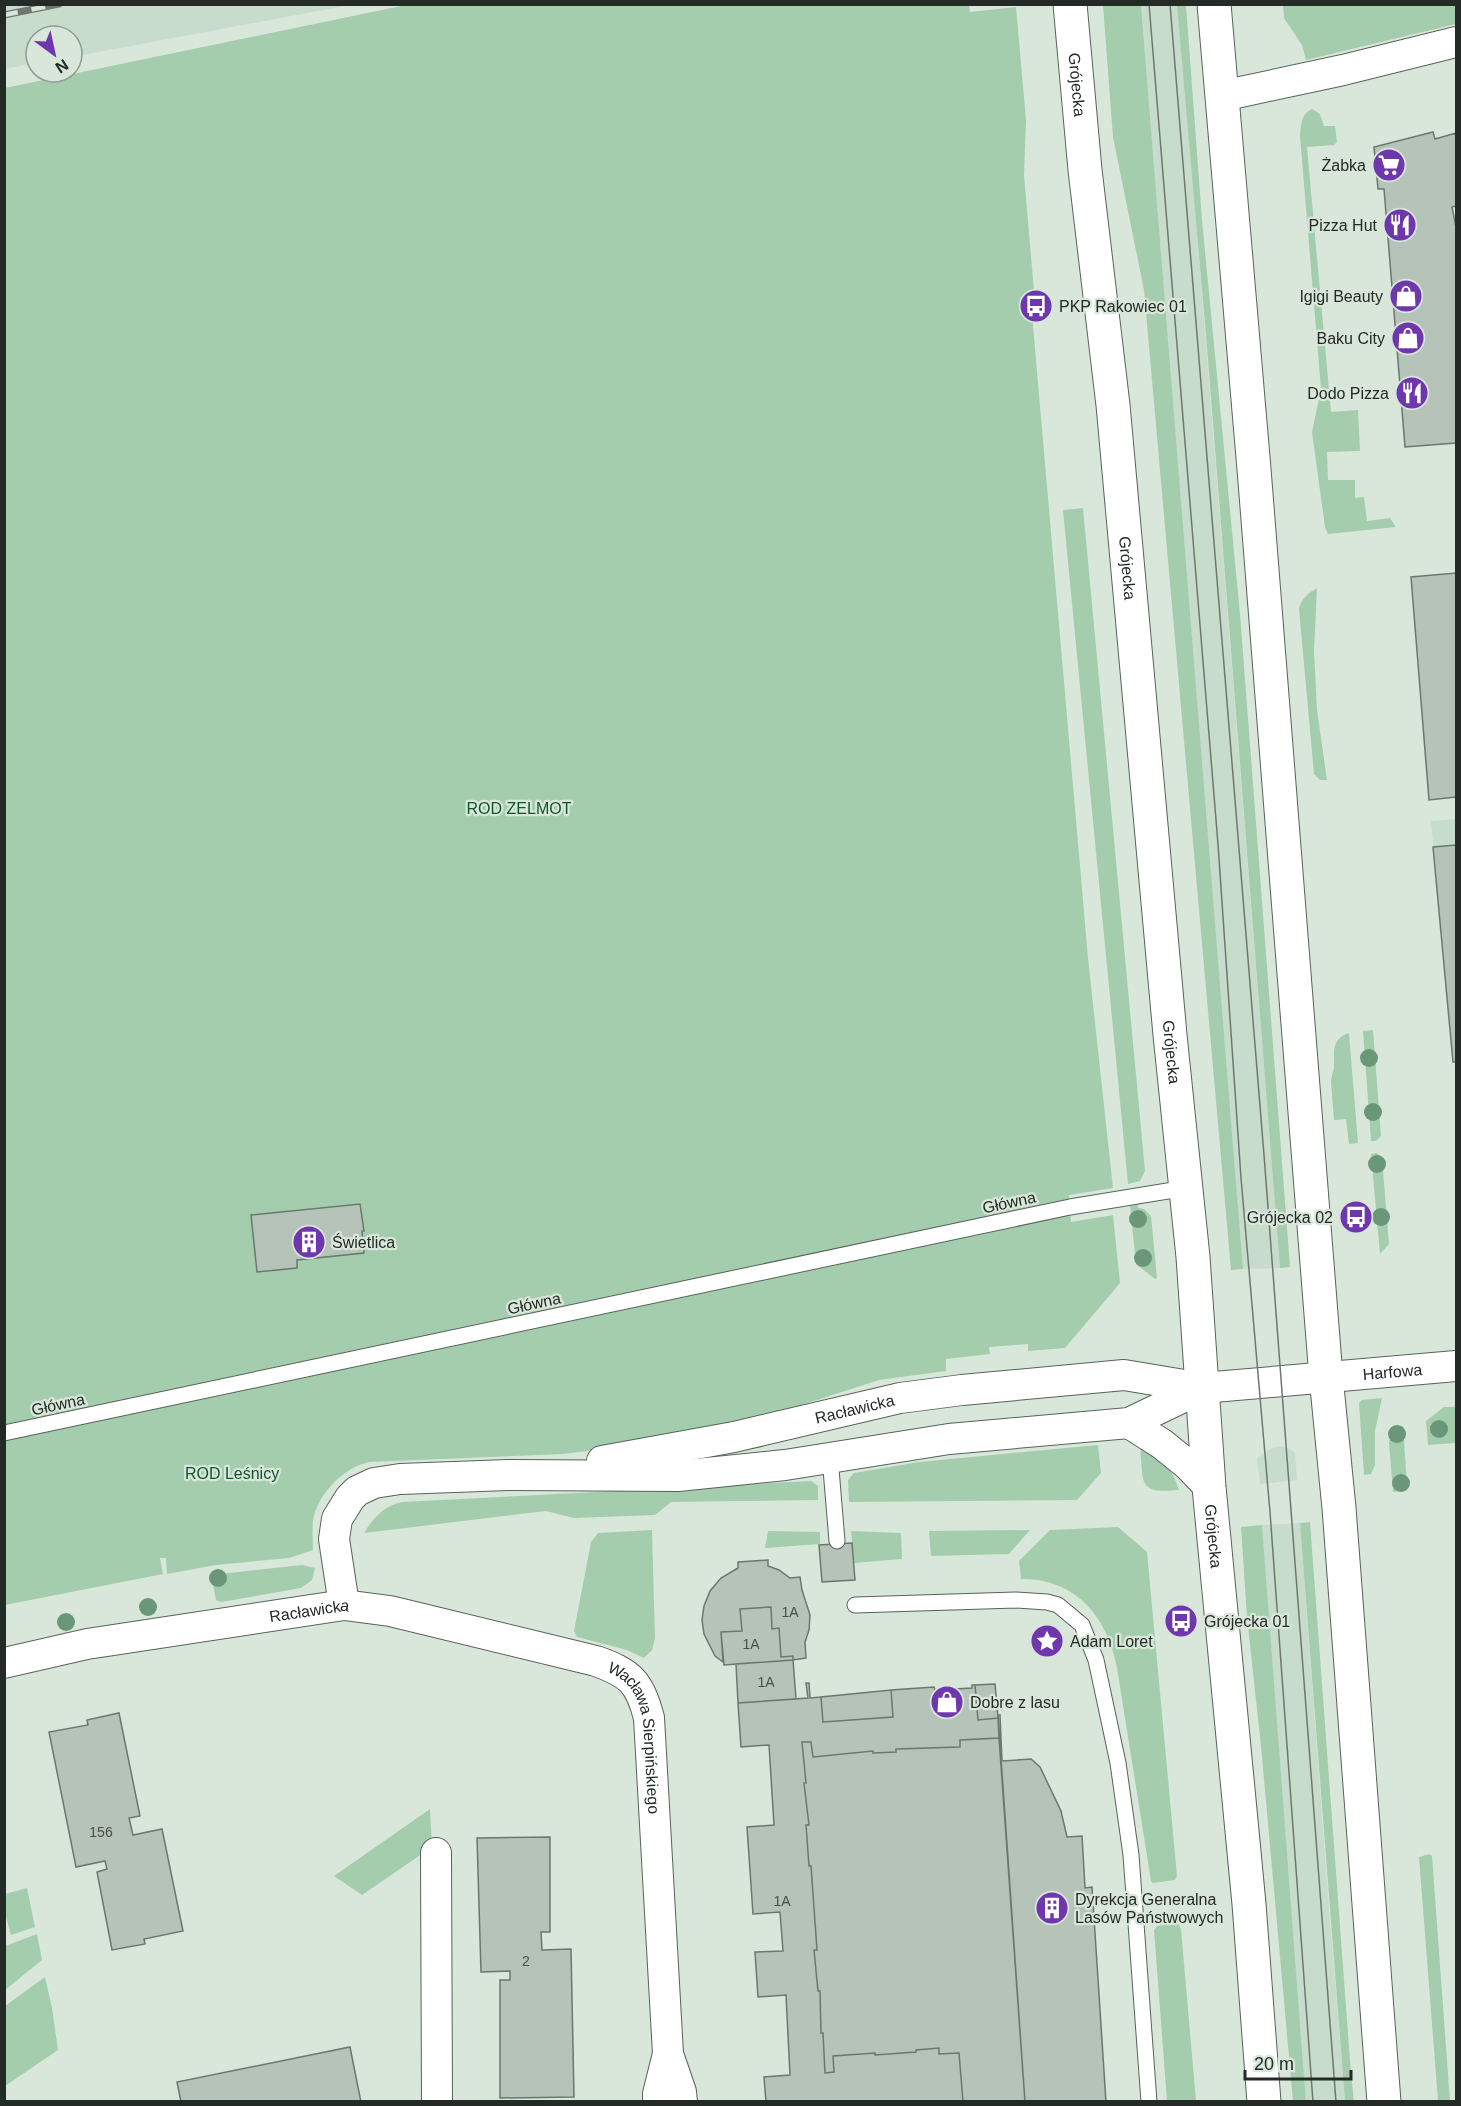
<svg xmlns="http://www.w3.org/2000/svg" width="1461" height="2106" viewBox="0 0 1461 2106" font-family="Helvetica,sans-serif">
<rect width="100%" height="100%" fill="#d9e7db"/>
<!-- built -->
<path fill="#c8dccc" d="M5,4H350V5L72,57V36H36V63L5,69Z
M1141,5H1177L1182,44L1280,1268L1243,1269Z
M1456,819V1071V1062H1453L1431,821Z
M1280,1446L1290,1449L1295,1453L1297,1480L1260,1484L1257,1458L1272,1448Z
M1300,1523L1329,1908L1345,2101H1306L1273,1675L1262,1525Z"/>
<!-- green -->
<path fill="#a4cdad" d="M969,4L970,12L1016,7L1026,120L1024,175L1034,291H1030L1088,958L1113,1188L1069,1195L1071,1222L1113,1215L1120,1283L1065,1348L1028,1351V1344L989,1347L990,1354L946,1359V1371L879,1380L761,1418L628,1446L563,1454L369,1462C346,1467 323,1489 315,1512C311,1524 313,1538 313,1550L289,1558L216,1565L167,1574L166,1558H160L163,1574L5,1605V88L406,5Z
M1103,5H1141L1243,1269L1231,1270L1144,290L1113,137Z
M1177,5H1186L1202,220L1240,614L1290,1267L1280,1268L1206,335Z
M1283,5H1456V24L1306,60L1302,45L1284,18Z
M1312,109L1320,114L1324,126H1335L1337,142L1334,145L1307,147L1331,412L1358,410L1360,451L1327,452L1328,480H1355V498L1364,497L1367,521L1390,518L1396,527L1328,534L1325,527L1312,432L1321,389L1300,136C1301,125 1301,114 1312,109Z
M1083,508L1145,1171L1140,1181L1128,1184L1063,510Z
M1317,588L1314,651L1317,710L1327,780H1320L1314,774L1299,609C1301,599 1308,593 1317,588Z
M1373,1030L1381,1136L1376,1141H1371L1363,1031Z
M1349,1033L1358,1143L1349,1144L1346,1119L1334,1120C1333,1107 1332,1095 1331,1082C1331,1077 1333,1073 1334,1068C1335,1053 1330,1039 1349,1033Z
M1377,1153L1382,1158L1389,1244L1380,1254L1371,1154Z
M1138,1205V1208L1144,1209L1151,1216L1157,1278L1155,1279L1136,1264L1130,1206Z
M1382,1398L1375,1431V1465L1371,1474L1364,1475L1359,1403L1362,1400Z
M1444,1407H1456V1443L1428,1445L1426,1421Z
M1403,1426L1407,1485L1402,1491L1393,1492L1389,1442L1393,1427Z
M1098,1445L1101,1473L1077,1500L849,1502L848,1480L854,1473L919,1462Z
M1140,1447C1160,1460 1172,1466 1179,1490C1137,1494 1144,1484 1140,1447Z
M811,1481L818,1486V1500L671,1502L655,1515L574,1518L546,1511L364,1533C374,1517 384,1506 402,1502Z
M1310,1522L1351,2074L1354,2101H1345L1300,1523Z
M1262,1525L1301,2037L1306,2101H1293L1261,1746L1247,1617L1241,1527Z
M1118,1527L1147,1552L1177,1876L1175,1880L1153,1883L1151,1881L1117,1668C1108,1618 1076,1578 1021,1579L1019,1561L1050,1530Z
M652,1530L655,1638L652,1650L644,1658L627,1650L577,1637L574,1631L591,1542L598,1533Z
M1030,1530L1009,1554L931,1556L929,1531Z
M768,1531L820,1532V1544L765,1548Z
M851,1531L901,1533L902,1559L854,1563Z
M302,1565L315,1568L312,1580L301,1588L221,1602L216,1600L211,1575Z
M430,1809L432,1847L362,1895L334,1876Z
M1429,1854L1432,1856L1450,2101H1438L1419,1857Z
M27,1888L35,1927L11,1935L5,1913V1894Z
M1178,1923L1181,1929L1196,2101H1167L1154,1930L1157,1926Z
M37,1934L42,1960L5,1990V1946Z
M45,1977L52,2008L58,2050L5,2086V2006Z"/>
<!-- building -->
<path fill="#b5c3b8" stroke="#6b786e" stroke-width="1.5" d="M1433,132L1435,139L1456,133V206L1452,207L1456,227V443L1405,447L1384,189H1378L1374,147Z
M1456,573V797L1429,800L1411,577Z
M1456,845V1065V1062H1453L1433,847Z
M360,1204L364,1231H362L364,1253L297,1260V1268L257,1272L251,1215Z
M852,1543L855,1580L822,1582L819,1545Z
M768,1560V1566L779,1570L790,1578L800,1577L802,1590L810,1615L809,1630L805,1642L806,1658L793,1660V1656L781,1657L779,1628L772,1629L771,1607L740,1609L742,1631L721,1632L723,1662L715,1656L704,1634L702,1620L704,1606L710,1591L721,1578L738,1568V1562Z
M771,1607L772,1629L779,1628L781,1657L793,1656V1660L724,1665L721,1632L742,1631L740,1609Z
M793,1660L796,1699L738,1703L736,1664Z
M806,1683H809L810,1698L821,1697L823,1722L893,1717L891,1690L934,1687L935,1690L972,1688V1685H975L978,1720L998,1718L999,1738L960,1740V1747L896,1749V1752L873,1753V1751L813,1757L811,1742H802L806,1783H804L809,1825H806L809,1866H811L817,1950H814L818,1991H820L821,2033H823L825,2073L834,2072L833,2056L875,2053V2055L916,2052V2050L939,2048V2054L959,2053L963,2102H766L764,2077L790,2075L786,1995L758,1997L755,1952L783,1951L780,1912L753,1914L747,1827L774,1825L769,1745L741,1747L738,1703L808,1698Z
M995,1684L998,1718L978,1720L975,1685Z
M891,1690L893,1717L823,1722L821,1697Z
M119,1713L140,1816L129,1818L133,1835L162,1829L183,1931L144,1939L145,1944L112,1950L97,1872L107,1869L105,1861L76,1867L49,1732L88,1725L87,1720Z
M998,1715H1000L1002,1761L1031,1759L1040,1767L1061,1811L1067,1837L1082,1836L1085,1888L1092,1887L1106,2102H1025Z
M999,1738L1025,2102H963L959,2053L939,2054V2048L916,2050V2052L875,2055V2053L833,2056L834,2072L825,2073L823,2033H821L820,1991H818L814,1950H817L811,1866H809L806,1825H809L804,1783H806L802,1742H811L813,1757L873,1751V1753L896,1752V1749L960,1747V1740Z
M550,1837V1932H541L542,1950L571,1949L574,2097L500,2098V1980H510V1971L481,1972L477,1838Z
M350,2047L361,2102H181L177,2082Z"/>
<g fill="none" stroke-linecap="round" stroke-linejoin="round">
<defs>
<path id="service" d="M4,1433L1070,1207L1186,1188
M830,1457L837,1541
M855,1605L1016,1600L1047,1602L1058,1605L1082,1625L1096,1660L1118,1763L1131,1855L1149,2102"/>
<g id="minor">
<path d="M1222,96L1343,70L1456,42"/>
<path d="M1129,1423L1162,1444L1188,1465L1209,1487"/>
<path id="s1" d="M602,1461L734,1437L900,1398L962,1390L1124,1375L1202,1388L1456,1366"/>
<path d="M344,1605L334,1539L337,1519L350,1498L357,1491L374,1483L400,1479L508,1475L678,1476L785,1465L949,1439L1129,1423L1202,1388"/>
<path id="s2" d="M4,1663L87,1644L344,1605L390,1611L596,1661C630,1673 640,1682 649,1718L668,2054L681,2092L682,2102"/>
<path d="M436,1853L437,2102"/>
<path d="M658,2102V2094L668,2054"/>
</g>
<g id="secondary">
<path id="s3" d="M1070,4L1085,170L1113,405L1170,1035L1193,1257L1209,1487L1249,1904L1264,2102"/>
<path d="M1214,4L1254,469L1326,1377L1339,1508L1384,2102"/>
</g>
</defs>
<!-- service casing -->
<use href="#service" stroke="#576359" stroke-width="17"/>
<!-- minor casing -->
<use href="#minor" stroke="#576359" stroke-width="32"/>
<!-- secondary casing -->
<use href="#secondary" stroke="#576359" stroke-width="35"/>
<!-- service -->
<use href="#service" stroke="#fff" stroke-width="15"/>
<!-- minor -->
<use href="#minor" stroke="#fff" stroke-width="30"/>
<!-- secondary -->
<use href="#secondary" stroke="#fff" stroke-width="33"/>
<!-- tram -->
<path stroke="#6f7870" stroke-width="1.5" d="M1149,4L1218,844L1241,1178L1270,1512L1313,2102
M1170,4L1264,1155L1336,2102"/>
<defs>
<path id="rail" d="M4,15L59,4"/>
</defs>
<!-- rail casing -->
<use href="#rail" stroke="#6f7870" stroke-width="7"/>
<!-- rail -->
<use href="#rail" stroke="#d9e7db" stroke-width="4.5" stroke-dasharray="14" stroke-linecap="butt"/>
</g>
<!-- trees -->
<g fill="#6a977a">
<circle cx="1369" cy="1058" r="9"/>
<circle cx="1373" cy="1112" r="9"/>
<circle cx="1377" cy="1164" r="9"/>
<circle cx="1381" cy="1217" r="9"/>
<circle cx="1138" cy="1219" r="9"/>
<circle cx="1143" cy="1258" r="9"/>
<circle cx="1439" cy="1429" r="9"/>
<circle cx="1397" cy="1434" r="9"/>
<circle cx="1401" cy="1483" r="9"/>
<circle cx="218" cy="1578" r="9"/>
<circle cx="148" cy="1607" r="9"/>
<circle cx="66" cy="1622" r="9"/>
</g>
<!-- icons -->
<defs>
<symbol id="supermarket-disc" viewBox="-11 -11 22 22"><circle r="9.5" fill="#6f37ae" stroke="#d9e7db"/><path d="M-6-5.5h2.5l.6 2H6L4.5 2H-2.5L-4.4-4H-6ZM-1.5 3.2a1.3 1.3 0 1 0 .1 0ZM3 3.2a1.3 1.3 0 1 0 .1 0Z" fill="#fff"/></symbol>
<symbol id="restaurant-disc" viewBox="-11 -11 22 22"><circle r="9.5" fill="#6f37ae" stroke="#d9e7db"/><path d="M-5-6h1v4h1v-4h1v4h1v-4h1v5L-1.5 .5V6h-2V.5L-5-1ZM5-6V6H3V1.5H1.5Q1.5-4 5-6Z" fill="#fff"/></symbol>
<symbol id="shop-disc" viewBox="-11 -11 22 22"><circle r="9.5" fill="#6f37ae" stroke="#d9e7db"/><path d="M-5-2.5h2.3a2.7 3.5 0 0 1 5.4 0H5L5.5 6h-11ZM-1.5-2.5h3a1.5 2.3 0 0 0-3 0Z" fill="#fff"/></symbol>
<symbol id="bus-disc" viewBox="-11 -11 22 22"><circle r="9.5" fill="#6f37ae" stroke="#d9e7db"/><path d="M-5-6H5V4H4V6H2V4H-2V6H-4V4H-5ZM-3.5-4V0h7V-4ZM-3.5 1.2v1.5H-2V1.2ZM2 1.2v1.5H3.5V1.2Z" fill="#fff"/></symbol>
<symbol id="building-disc" viewBox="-11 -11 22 22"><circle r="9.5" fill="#6f37ae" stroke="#d9e7db"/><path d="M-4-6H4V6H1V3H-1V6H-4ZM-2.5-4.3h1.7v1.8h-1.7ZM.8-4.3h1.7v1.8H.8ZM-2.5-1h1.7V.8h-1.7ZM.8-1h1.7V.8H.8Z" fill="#fff"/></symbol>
<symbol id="sight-disc" viewBox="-11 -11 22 22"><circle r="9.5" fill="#6f37ae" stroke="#d9e7db"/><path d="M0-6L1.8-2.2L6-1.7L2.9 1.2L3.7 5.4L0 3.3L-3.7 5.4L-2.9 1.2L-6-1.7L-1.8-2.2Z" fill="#fff"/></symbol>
</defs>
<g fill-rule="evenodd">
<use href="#supermarket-disc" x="1370" y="146" width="38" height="38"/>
<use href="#restaurant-disc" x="1381" y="206" width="38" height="38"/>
<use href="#shop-disc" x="1387" y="277" width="38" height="38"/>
<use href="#bus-disc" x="1017" y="287" width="38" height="38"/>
<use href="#shop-disc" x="1389" y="319" width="38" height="38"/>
<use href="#restaurant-disc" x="1393" y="374" width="38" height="38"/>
<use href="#bus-disc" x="1337" y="1198" width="38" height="38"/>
<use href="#building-disc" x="290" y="1223" width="38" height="38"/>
<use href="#bus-disc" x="1162" y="1602" width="38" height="38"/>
<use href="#sight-disc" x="1028" y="1622" width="38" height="38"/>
<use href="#shop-disc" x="928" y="1683" width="38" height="38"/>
<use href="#building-disc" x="1033" y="1889" width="38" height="38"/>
</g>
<g text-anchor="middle" stroke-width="4.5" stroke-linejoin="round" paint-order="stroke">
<!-- number labels -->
<g font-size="14" fill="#48504a">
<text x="790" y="1617">1A</text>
<text x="751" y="1649">1A</text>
<text x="766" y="1687">1A</text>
<text x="101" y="1837">156</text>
<text x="782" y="1906">1A</text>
<text x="526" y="1966">2</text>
</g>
<!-- street labels -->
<g font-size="16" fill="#242a25" stroke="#d9e7db">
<text dy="6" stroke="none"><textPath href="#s3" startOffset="81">Grójecka</textPath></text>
<text dy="6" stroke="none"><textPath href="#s3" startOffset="567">Grójecka</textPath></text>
<text dy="6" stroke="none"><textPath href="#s3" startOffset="1053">Grójecka</textPath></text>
<text transform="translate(1009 1202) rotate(-12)" y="6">Główna</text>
<text transform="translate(534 1303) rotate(-12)" y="6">Główna</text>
<text dy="6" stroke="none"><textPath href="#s1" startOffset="800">Harfowa</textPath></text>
<text transform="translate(58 1404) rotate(-12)" y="6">Główna</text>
<text dy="6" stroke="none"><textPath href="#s1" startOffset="258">Racławicka</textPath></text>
<text dy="6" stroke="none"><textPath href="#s3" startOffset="1539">Grójecka</textPath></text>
<text dy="6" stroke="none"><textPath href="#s2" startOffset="310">Racławicka</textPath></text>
<text dy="6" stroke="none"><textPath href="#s2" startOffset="700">Wacława Sierpińskiego</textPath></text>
</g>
<!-- poi labels -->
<g font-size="16" fill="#242a25" stroke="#d9e7db" text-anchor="end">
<text x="1366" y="171">Żabka</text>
<text x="1377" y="231">Pizza Hut</text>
<text x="1383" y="302">Igigi Beauty</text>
<text x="1059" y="312" text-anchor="start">PKP Rakowiec 01</text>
<text x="1385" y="344">Baku City</text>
<text x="1389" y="399">Dodo Pizza</text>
<text x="1333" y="1223">Grójecka 02</text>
<text x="332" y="1248" text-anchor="start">Świetlica</text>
<text x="1204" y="1627" text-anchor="start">Grójecka 01</text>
<text x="1070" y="1647" text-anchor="start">Adam Loret</text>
<text x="970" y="1708" text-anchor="start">Dobre z lasu</text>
<text x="1075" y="1905" text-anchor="start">Dyrekcja Generalna<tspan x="1075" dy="18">Lasów Państwowych</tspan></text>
</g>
<!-- park labels -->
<g font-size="16" fill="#0f552a" stroke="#d9e7db">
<text x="519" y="814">ROD ZELMOT</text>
<text x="232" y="1479">ROD Leśnicy</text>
</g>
</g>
<!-- border -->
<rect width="1461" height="2106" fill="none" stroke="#242a25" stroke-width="12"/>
<!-- north arrow -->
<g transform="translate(54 54) rotate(147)"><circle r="28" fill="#d9e7db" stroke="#919b92" stroke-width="1.5"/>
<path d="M0-4.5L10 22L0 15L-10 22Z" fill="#6f37ae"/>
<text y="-9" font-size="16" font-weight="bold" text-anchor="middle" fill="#242a25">N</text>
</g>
<!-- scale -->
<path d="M1245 2070v9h106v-9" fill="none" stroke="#242a25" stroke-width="3"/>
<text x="1254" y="2070" font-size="18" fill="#242a25" stroke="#d9e7db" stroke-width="4.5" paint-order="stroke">20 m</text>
</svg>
